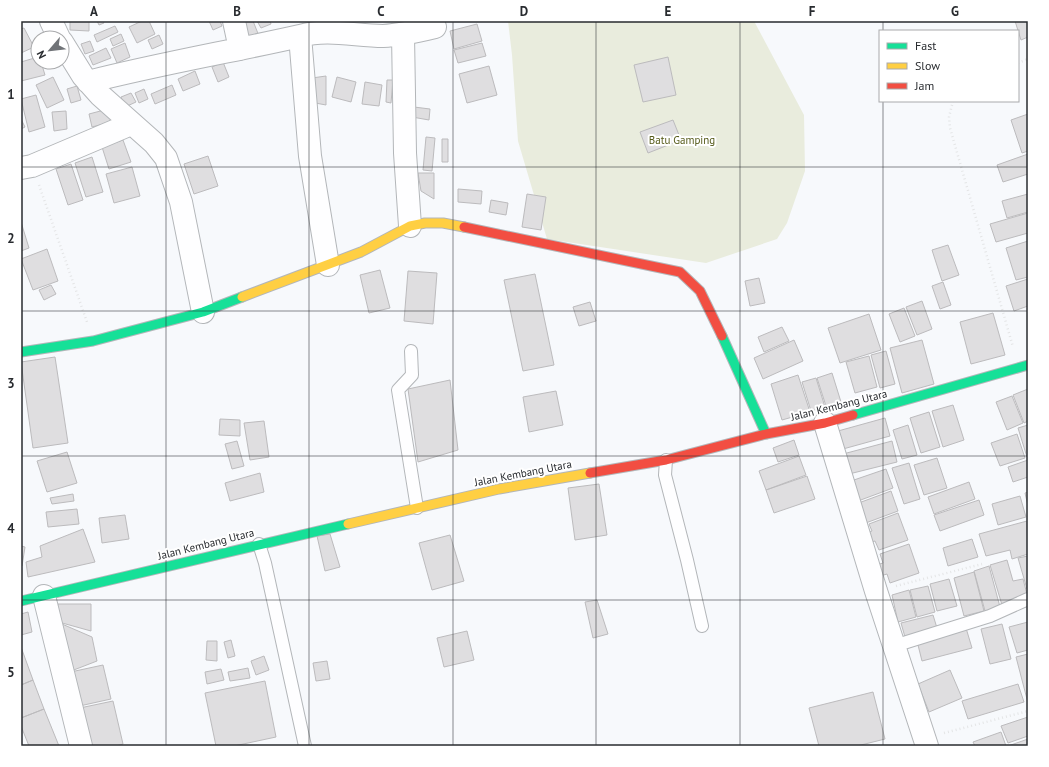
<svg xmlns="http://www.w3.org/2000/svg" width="1049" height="767" viewBox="0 0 1049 767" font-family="'PT Sans',sans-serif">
<rect width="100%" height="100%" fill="#f7f9fc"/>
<!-- green -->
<path fill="#e9ecdd" d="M508,21H754L804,115L805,171L787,223L777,239L706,263L547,239L518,141L512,55Z"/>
<!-- building -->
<path fill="#dfdee0" stroke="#bcbbbd" d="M70,21H89V31L70,30Z
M97,21H103L104,23L99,25Z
M142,21H149L155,34L137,43L129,27Z
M209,21H220L222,26L213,30Z
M237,21H253L259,36L246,41Z
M257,21H270L271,24L261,28Z
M1015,21H1028V37L1021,40Z
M477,24L482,41L454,49L450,31Z
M115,26L118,32L97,42L94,35Z
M24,28L34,47L21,53V29Z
M121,34L124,41L113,46L110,39Z
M159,35L163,44L152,49L148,40Z
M90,41L94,51L85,54L81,44Z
M125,43L130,57L117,63L111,49Z
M482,43L486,56L458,63L454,50Z
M106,48L111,58L93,65L89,56Z
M38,57V62H41L45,75L21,81V62Z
M668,57L676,95L643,102L634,65Z
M223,62L229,77L218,82L212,67Z
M489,66L497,95L467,103L459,74Z
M195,71L200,84L183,91L178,79Z
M326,76V105L310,102L312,78Z
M53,77L64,100L47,108L36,85Z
M337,77L356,82L351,102L332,97Z
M387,80H393L391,103L386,102Z
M365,82L382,85L379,106L362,104Z
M172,85L176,95L155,104L151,94Z
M77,86L81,100L71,103L67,89Z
M144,89L148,99L139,103L135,93Z
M131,93L136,102L125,107L121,97Z
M36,95L45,127L29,132L21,99Z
M414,107L430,109L429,120L412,117Z
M108,109L111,122L92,127L89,114Z
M66,111L67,129L54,131L52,112Z
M1028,114V151L1022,153L1011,120Z
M21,119L25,127L21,129Z
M673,120L681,140L648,153L640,132Z
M426,137L435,138L432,171L423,170Z
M442,139H448V162H442Z
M123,140L131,162L109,169L102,147Z
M1028,154V174L1003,182L997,165Z
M208,156L218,186L194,194L184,164Z
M92,157L103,192L86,197L75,163Z
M71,164L83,200L68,205L56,169Z
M132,167L140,196L114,203L106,174Z
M418,173H434V199L421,191Z
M458,189L482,191L481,204L458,202Z
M527,194L546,197L541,230L522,227Z
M1028,194V212L1007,218L1002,201Z
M491,200L508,203L506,215L489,212Z
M1028,213V233L996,242L990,224Z
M21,222L29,248L21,251Z
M1028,241V277L1016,280L1006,248Z
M948,245L959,275L942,281L932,250Z
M47,249L58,281L33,290L21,259Z
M380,270L390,308L369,313L360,275Z
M408,271L437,273L433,324L404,321Z
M535,274L554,365L523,371L504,280Z
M759,278L765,303L750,306L745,281Z
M1028,279V306L1014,311L1006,286Z
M943,282L951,305L940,309L932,286Z
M51,285L56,294L44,300L39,290Z
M922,301L932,329L917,335L906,307Z
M590,302L596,321L579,326L573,307Z
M904,308L915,336L900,342L889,314Z
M993,313L1005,355L971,364L960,322Z
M869,314L881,350L840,363L828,328Z
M782,327L789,341L764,352L758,337Z
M794,340L803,361L763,379L754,358Z
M922,340L934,384L902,393L890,348Z
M886,351L895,384L880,388L871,355Z
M869,356L877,387L855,393L846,362Z
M55,357L68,443L33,448L21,362Z
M832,373L841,402L826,406L817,378Z
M798,375L810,412L782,420L771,384Z
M816,378L825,407L811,411L802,382Z
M450,380L458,450L418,462L408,389Z
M1028,389V421L1024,423L1013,395Z
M556,391L563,425L529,432L523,397Z
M1012,396L1023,423L1007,430L996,402Z
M953,405L964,440L943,447L932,411Z
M929,412L940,447L921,453L910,418Z
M885,418L890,436L843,449L838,431Z
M220,419L240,420V436L219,435Z
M264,421L269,457L250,460L244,423Z
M908,425L917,455L902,459L893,430Z
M1028,425V457H1027L1018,428Z
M1017,434L1025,458L1000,466L991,443Z
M794,440L799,455L778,462L773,448Z
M237,441L244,466L232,469L225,444Z
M892,441L897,462L849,474L843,454Z
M67,452L77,483L47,492L37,461Z
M799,456L806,475L766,490L759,471Z
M937,458L947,488L924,495L914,465Z
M1028,460V477L1013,482L1008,467Z
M909,463L920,499L904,504L892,468Z
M886,469L893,488L858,501L851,481Z
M260,473L264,492L230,501L225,483Z
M807,476L815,499L774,513L766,490Z
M969,482L975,499L934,514L928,497Z
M599,484L607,535L575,540L568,488Z
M891,491L898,511L863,524L856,504Z
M1028,492V506L1025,493Z
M73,494L74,501L52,504L50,498Z
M1020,496L1026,517L998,525L992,504Z
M979,500L984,515L940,531L934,515Z
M77,509L79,524L48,527L46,512Z
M898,513L908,540L879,550L875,541L865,544L862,535L872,531L869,524Z
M125,515L129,539L102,543L99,518Z
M1027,521L1028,554L1012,559L1010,550L986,556L979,534Z
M83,529L95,562L28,577L26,562L42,557L40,546Z
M330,534L340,567L325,571L317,536Z
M450,535L464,581L432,590L419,543Z
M972,539L978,557L948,566L943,548Z
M909,544L919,573L890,583L887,574L877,577L873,566L883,563L880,554Z
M21,546L25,547L22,566H21Z
M1028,556V589H1027L1018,558Z
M1007,560L1013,581L1023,579L1028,598L1002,605L990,565Z
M989,566L1000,607L985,611L974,571Z
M974,572L984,611L964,616L954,578Z
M949,579L957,606L937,611L930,584Z
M928,586L935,612L917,617L910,590Z
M909,590L916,617L898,622L892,595Z
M597,600L608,634L593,638L585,602Z
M58,604H91V631L55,621Z
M28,612L32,632L21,635V614Z
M933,615L937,628L905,637L901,623Z
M55,621L92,637L97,661L66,673Z
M1028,622V650L1017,653L1009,627Z
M1002,624L1011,659L990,664L981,629Z
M966,628L972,648L922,661L917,641Z
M467,631L474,660L444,667L437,638Z
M231,640L235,656L228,658L224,642Z
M207,641H217V661L206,660Z
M21,647L33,680L21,685Z
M1028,654V703L1016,657Z
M264,656L269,670L256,675L251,661Z
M327,661L330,679L316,681L313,663Z
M103,665L111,699L75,707L66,673Z
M248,668L250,678L230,681L228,672Z
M221,669L224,680L207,684L205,672Z
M950,670L962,698L929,712L918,684Z
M33,680L44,709L21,718V685Z
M265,681L276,737L234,746H216L205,693Z
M1018,684L1024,702L968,719L962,701Z
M873,692L885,739L857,746H819L809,708Z
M113,701L123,744L116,746H84L75,709Z
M44,709L59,746H29L21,726V718Z
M1028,717V736L1008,743L1001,726Z
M1001,732L1006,746H975L973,742Z
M1028,739V746H1008Z"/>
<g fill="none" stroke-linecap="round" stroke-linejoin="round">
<defs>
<path id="lane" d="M411,351L412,375L398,390L417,508
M666,460L665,475L687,560L702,626
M259,544L265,563L305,746
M894,646L990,616L1028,599"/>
<path id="street" d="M51,21L59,38
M234,21L240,49
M403,35L405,153L410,226
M300,36C327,28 356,36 383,36C401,35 418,31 435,27
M62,42L83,76L100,95L154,143L166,158L181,202L203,312
M88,82C158,64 229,52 300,36L310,156L328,265
M21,168L32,166L131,124
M825,423L876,591L927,746
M44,596L81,746"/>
<path id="fast" d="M722,336L766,434
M21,352L93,341L203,312L242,297
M853,415L1028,365
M21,601L348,524"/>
<path id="slow" d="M242,297L361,252L410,226L425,223H443L464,227
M348,524L499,489L590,473"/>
<path id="jam" d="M464,227L680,272L700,291L722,336
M590,473L666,460L766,434L825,423L853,415"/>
</defs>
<!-- lane casing -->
<use href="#lane" stroke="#b3b6b9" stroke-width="14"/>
<!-- street casing -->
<use href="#street" stroke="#b3b6b9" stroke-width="24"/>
<!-- fast casing -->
<use href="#fast" stroke="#b3b6b9" stroke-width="11"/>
<!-- slow casing -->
<use href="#slow" stroke="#b3b6b9" stroke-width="11"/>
<!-- jam casing -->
<use href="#jam" stroke="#b3b6b9" stroke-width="11"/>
<!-- path -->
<path stroke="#e4e5e6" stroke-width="2.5" stroke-dasharray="1 3" stroke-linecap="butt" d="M1018,63L1028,59
M953,101L949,117L950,128L1013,347
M39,185L87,322
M896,586L982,564
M944,733L1028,711"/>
<!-- lane -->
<use href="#lane" stroke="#fefeff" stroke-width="12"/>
<!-- street -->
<use href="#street" stroke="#fefeff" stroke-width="22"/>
<!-- fast -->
<use href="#fast" stroke="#16e098" stroke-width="9"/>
<!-- slow -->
<use href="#slow" stroke="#ffcf43" stroke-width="9"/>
<!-- jam -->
<use href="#jam" stroke="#f24e42" stroke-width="9"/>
</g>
<!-- grid -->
<path fill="none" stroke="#282b2f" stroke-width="1" stroke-opacity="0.55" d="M166,21V746M309,21V746M453,21V746M596,21V746M740,21V746M883,21V31M883,101V746M21,167H1028M21,311H1028M21,456H1028M21,600H1028"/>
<g text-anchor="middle" stroke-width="4" stroke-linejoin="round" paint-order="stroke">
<!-- park labels -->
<g font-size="11" fill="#565b1a" stroke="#fff">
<text x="682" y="144">Batu Gamping</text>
</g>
<!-- street labels -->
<g font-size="11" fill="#282b2f" stroke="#fff">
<text transform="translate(839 405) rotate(-14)" y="4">Jalan Kembang Utara</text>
<text transform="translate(523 473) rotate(-11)" y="4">Jalan Kembang Utara</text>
<text transform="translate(206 544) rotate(-14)" y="4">Jalan Kembang Utara</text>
</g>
</g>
<!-- border -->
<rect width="1049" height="767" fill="none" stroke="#ffffff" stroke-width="44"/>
<!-- legend -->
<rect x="879" y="30" width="140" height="72" fill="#ffffff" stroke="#a9aaac"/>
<rect x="887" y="43" width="20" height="6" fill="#16e098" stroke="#a9aaac"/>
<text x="915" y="50" font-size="12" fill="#282b2f">Fast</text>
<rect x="887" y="63" width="20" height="6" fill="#ffcf43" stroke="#a9aaac"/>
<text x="915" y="70" font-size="12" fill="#282b2f">Slow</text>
<rect x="887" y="83" width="20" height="6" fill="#f24e42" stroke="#a9aaac"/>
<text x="915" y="90" font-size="12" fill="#282b2f">Jam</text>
<!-- north arrow -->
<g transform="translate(50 50) rotate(242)"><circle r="19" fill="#ffffff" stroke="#a9aaac"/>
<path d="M0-3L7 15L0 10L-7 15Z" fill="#707377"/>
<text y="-6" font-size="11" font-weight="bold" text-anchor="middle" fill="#282b2f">N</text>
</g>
<rect x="22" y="22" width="1005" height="723" fill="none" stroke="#282b2f" stroke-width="1.5"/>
<g font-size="13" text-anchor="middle" font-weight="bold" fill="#282b2f">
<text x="94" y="16">A</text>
<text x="237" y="16">B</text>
<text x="381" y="16">C</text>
<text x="524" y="16">D</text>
<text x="668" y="16">E</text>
<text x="812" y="16">F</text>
<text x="955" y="16">G</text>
<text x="11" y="99">1</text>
<text x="11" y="243">2</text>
<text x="11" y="388">3</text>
<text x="11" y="533">4</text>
<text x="11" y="677">5</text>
</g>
</svg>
